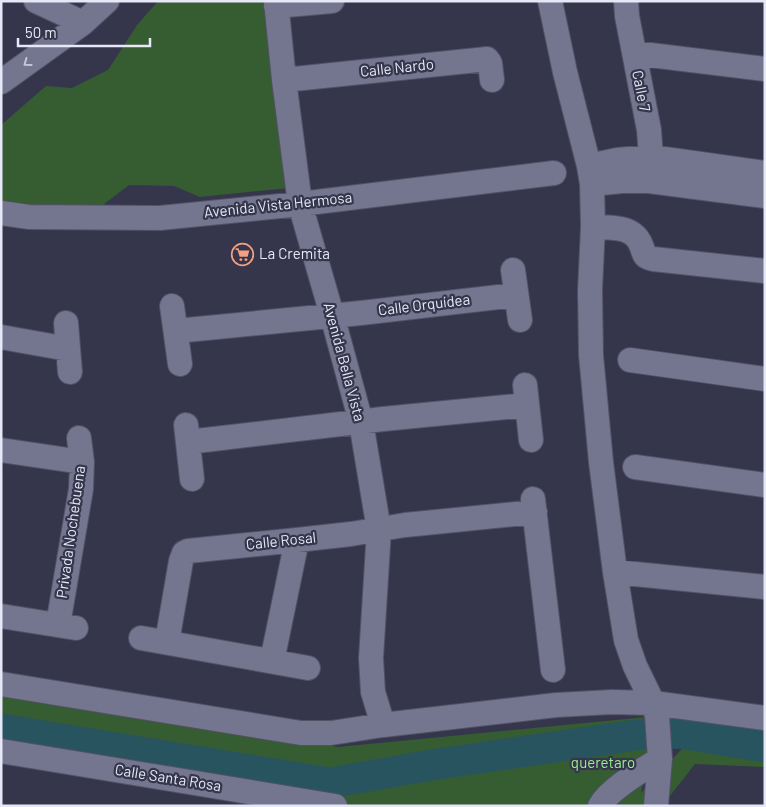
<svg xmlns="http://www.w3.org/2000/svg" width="766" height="807" viewBox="0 0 766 807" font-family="Barlow,sans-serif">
<rect width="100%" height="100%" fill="#35354c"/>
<!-- green -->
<path fill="#365c31" d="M158,1H279L289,188L200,197L174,186L129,185L86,218L1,205V125L46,86L72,88L108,70L137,25Z
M1,687L126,710L338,747L657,716L641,793L717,711L765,718V767L695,764L662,806H335L1,751Z"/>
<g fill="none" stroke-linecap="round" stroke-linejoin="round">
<!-- river -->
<path stroke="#28545f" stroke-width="31" d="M1,729L330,783L431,765L636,735L679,733L765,747"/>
<defs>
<path id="minor" d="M36,1L83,23
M276,1L284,80L300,204L332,315L361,422L379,530L371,658L373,692L383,725
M550,1L565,72L589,166L592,184L593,227L590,290L591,355L601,462L615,572L626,640L635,666L653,703L657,716L660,759L656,806
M626,1L627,16L649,130L651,157L649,181
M276,6L332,1
M634,53L765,69
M284,80L487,59L490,63L492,80
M1,82L83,23L107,1
M589,166L617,160L651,157L765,173
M592,184L622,181H649L765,196
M1,213L29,217L160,218L300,204L554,173
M593,227C611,228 633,225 641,245C645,254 642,256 653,259L765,271
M513,270L520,320
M172,306L180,364
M66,323L70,372
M176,331L361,313L516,295
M1,337L68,349
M630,360L765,379
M525,385L531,440
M186,425L192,479
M188,442L383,419L527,405
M1,450L82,462
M635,467L765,485
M533,499L553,670
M615,572L765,587
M1,616L76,628
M58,625L81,489L82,462L79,438
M141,638L308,668
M167,642L181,561L184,553L188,551L297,540L351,534L405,525L535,512
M272,661L297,540
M1,684L301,733H331L383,725L556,705L612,702L653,703L765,718
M1,751L335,806
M600,806C609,789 644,769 660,759"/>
</defs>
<!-- minor casing -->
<use href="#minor" stroke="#525165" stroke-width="26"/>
<!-- minor -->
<use href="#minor" stroke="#74758f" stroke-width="24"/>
</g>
<!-- one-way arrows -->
<defs><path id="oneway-chevron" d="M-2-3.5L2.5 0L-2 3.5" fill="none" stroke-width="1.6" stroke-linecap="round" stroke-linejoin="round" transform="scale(1.25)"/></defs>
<use stroke="#c4c6d8" href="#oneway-chevron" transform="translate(27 63) rotate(144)"/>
<!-- icons -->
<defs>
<symbol id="supermarket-ring" viewBox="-11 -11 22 22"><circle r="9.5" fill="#35354c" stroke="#f39f82" stroke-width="1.5"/><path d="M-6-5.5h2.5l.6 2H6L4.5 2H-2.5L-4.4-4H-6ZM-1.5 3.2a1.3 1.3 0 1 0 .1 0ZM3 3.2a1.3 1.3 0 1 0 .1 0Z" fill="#f39f82"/></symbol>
</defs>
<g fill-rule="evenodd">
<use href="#supermarket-ring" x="230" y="242" width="25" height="25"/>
</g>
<g text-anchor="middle" stroke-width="4.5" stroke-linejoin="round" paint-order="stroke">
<!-- street labels -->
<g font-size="15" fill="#e7e8f7" stroke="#35354c">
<text transform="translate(397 68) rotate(-6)" y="5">Calle Nardo</text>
<text transform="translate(641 91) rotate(79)" y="5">Calle 7</text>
<text transform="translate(278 205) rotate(-6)" y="5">Avenida Vista Hermosa</text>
<text transform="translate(424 305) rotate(-7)" y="5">Calle Orquídea</text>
<text transform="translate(344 362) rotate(75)" y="5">Avenida Bella Vista</text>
<text transform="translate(71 532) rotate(-82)" y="5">Privada Nochebuena</text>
<text transform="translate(281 541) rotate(-6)" y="5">Calle Rosal</text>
<text transform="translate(168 778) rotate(9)" y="5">Calle Santa Rosa</text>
</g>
<!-- poi labels -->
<g font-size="15" fill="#e7e8f7" stroke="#35354c" text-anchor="start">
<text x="259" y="259">La Cremita</text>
</g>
<!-- park labels -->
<g font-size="15" fill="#97f08c" stroke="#35354c">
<text x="603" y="768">queretaro</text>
</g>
</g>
<!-- border -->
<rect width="766" height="807" fill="none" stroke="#e7e8f7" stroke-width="5"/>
<!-- scale -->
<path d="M18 38v8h132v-8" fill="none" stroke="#e7e8f7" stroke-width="2.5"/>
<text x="25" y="38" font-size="15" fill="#e7e8f7" stroke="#35354c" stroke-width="4" paint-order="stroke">50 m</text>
</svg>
